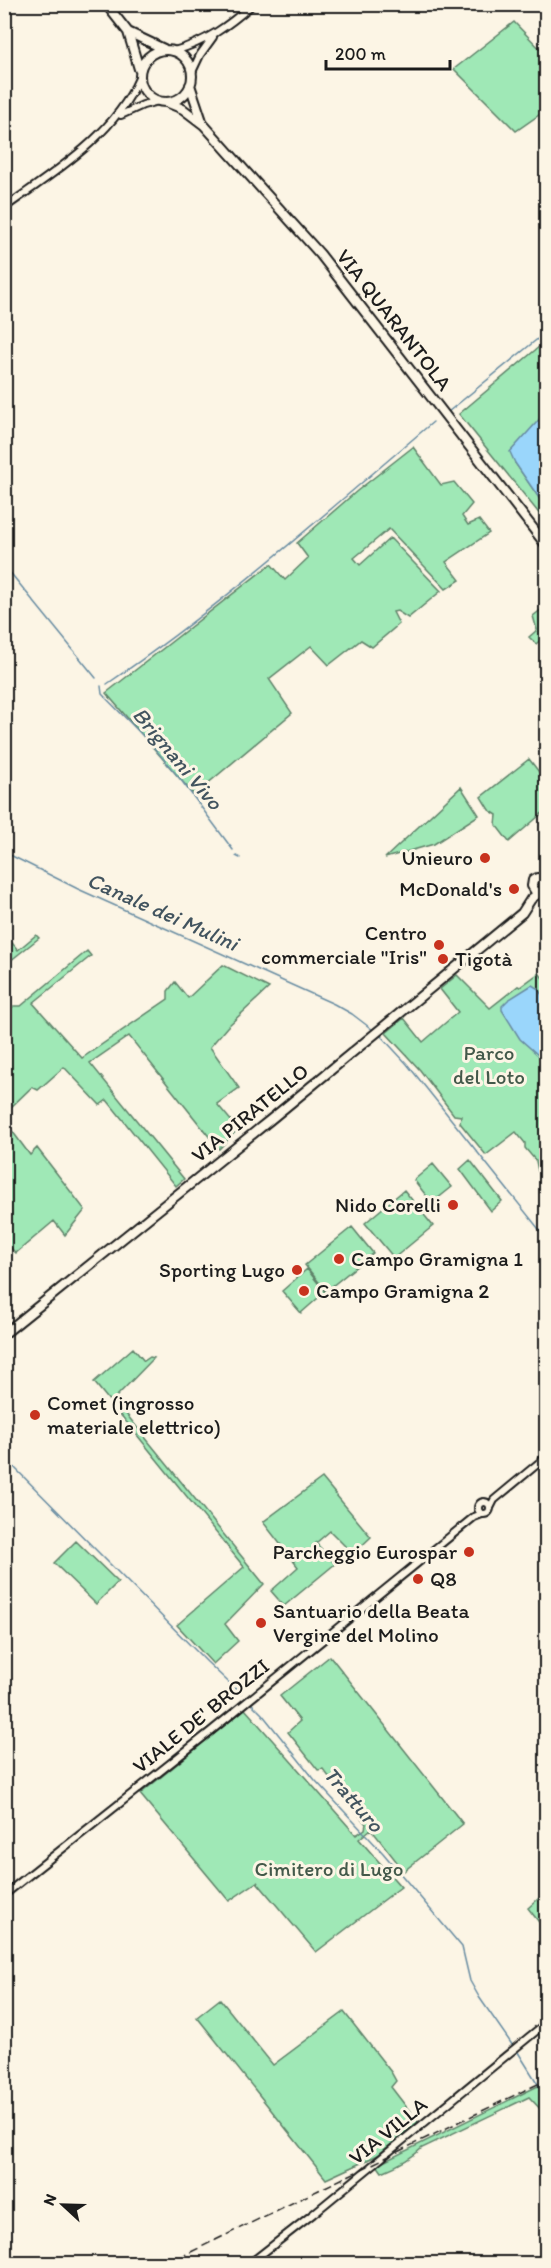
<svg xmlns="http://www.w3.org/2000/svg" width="551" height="2268" viewBox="0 0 551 2268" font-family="Itim,sans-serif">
<rect width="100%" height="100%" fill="#fcf5e5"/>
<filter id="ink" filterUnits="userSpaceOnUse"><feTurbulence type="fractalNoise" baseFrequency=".0167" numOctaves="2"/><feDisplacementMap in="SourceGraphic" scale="12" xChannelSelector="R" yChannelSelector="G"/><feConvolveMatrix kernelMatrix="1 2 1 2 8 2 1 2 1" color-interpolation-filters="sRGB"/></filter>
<g filter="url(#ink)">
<!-- green -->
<path fill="#9fe8b6" stroke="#5e8269" stroke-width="1.5" d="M514,22L546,55V110L516,131L454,69Z
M546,341V412L543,414L515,463L546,508V522L459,414Z
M413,447L441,485L454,482L472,504L462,516L468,525L479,520L489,533L446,562L460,580L446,589L389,529L354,558L360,565L390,538L441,591L408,618L397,611L393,612L399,624L372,647L361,640L329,665L311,646L269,679L292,713L194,795L106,693L271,564L285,580L308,558L297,543L357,491Z
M542,609L546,614V635L536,644L529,637L537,630L533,616Z
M529,759L546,781V810L509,842L496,825L497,815L489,810L481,797Z
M461,787L479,815L434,844L385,858Z
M36,935L39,938L5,965V959L7,956L5,953V941L8,938L18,950Z
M87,951L91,956L33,1003L82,1058L168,999V991L175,982L188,998L223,965L269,988L227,1027L210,1047L239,1088L217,1104L238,1129L219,1149L129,1036L90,1063L184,1179L176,1186L107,1100L100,1105L64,1067L38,1090L32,1087L5,1113V1014L14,1006H21Z
M539,973L546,982V1167L538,1171L536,1161L525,1148V1143L516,1132L486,1155L460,1123L461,1116L454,1115L420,1070L386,1033L404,1018L423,1042L458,1012L440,989L457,975L490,1008L518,986L520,987Z
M4,1120L30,1155L37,1148L85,1210L65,1235L54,1221L16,1253L5,1243Z
M470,1160L502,1201L491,1211L460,1169Z
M433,1164L452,1187L432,1203L414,1180Z
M404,1190L433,1226L394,1258L365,1223Z
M352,1227L373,1253L326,1291L305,1265Z
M307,1269L325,1292L301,1313L282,1291Z
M133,1348L144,1361L150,1357L154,1358L114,1399L264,1584L225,1624L238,1641L213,1664L177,1625L244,1567L94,1382Z
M322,1478L371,1537L353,1554L330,1531L316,1543L335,1564L284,1606L271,1591L298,1567L263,1522Z
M76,1541L118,1582L96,1604L54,1563Z
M330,1656L463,1824L404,1871L371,1829L359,1839L401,1887L316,1952L257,1882L229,1901L140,1794L245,1709L356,1835L365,1829L366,1824L323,1769L318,1770L288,1732L300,1721L280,1696Z
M546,1892V1931L528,1908Z
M220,1999L273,2065L344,2012L391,2072L396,2081L391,2087L418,2122L378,2155L326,2179L197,2017Z
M546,2082V2115L529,2097L422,2148C411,2159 397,2166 382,2172L377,2165Z"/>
<!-- water -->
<path fill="#9ad6fb" stroke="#688ca2" stroke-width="1.5" d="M546,412V508L515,463L510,452Z
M532,985L537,988L546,1000V1062L520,1039L502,1010V1006L508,1000Z"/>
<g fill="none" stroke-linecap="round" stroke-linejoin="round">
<!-- stream -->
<path stroke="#688ca2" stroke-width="1.5" d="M448,412L546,332
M4,565L96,678
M107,684C222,606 327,512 433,422
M101,686L102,694L151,744L181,780L233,850
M4,852L78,889L334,1004L352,1014L373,1030
M236,856L240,858
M381,1036L407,1064L546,1238
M4,1457L207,1662L241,1694
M251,1703L262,1714L315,1780L383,1853L462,1947L470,1981L479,1997L513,2046
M516,2049L546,2097"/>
<defs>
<path id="minor" d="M174,51C206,42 228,26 253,4
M192,72L200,55L213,37
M121,115L143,105L158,101
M4,208C54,172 114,136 139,78
M478 1508a6 6 0 1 1 12 0a6 6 0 1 1-12 0Z
M490,1508L494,1500L546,1457
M4,1895L211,1731L474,1517L482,1514
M249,2264L313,2214L546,2023"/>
<path id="major" d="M106,4L128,32L139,69
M128,32L164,49
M140 76a26 26 0 1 1 52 0a26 26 0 1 1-52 0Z
M190,85L202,121
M166,102L183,109L204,125L320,254L546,545
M546,883L544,879L537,878L533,880L532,886L535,891L539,893L546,887
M4,1334L270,1120L522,913L531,899L539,893"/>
</defs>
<!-- minor casing -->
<use href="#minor" stroke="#1c1c1c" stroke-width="10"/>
<!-- major casing -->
<use href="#major" stroke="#1c1c1c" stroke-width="12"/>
<!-- minor -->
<use href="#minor" stroke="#fcf5e5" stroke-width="6"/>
<!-- major -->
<use href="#major" stroke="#fcf5e5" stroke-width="8"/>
<!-- rail -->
<path stroke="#1c1c1c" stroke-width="1.5" stroke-dasharray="9 4.5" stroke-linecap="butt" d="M166,2264L546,2080"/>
</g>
</g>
<!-- markers -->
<g fill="#c8321e" stroke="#fcf5e5" stroke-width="2">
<circle cx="485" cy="858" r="6"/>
<circle cx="514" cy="889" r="6"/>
<circle cx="439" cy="945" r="6"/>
<circle cx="443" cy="959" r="6"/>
<circle cx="453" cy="1205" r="6"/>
<circle cx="339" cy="1259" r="6"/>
<circle cx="297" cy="1270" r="6"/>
<circle cx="304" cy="1291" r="6"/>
<circle cx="35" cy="1415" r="6"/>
<circle cx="469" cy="1552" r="6"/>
<circle cx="418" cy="1579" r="6"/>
<circle cx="261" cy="1623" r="6"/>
</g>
<g text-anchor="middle" stroke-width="6" stroke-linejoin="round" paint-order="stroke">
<!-- street labels -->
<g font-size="21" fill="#1c1c1c" stroke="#fcf5e5">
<text transform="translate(394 320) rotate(52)" y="7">VIA QUARANTOLA</text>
<text transform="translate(250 1113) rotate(-39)" y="7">VIA PIRATELLO</text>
<text transform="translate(201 1716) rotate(-39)" y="7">VIALE DE' BROZZI</text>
<text transform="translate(388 2131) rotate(-39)" y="7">VIA VILLA</text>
</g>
<!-- poi labels -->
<g font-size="21" fill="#1c1c1c" stroke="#fcf5e5" text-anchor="end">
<text x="473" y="865">Unieuro</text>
<text x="502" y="896">McDonald's</text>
<text x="427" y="940">Centro<tspan x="427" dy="24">commerciale "Iris"</tspan></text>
<text x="455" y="966" text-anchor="start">Tigotà</text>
<text x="441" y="1212">Nido Corelli</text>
<text x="351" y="1266" text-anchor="start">Campo Gramigna 1</text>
<text x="285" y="1277">Sporting Lugo</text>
<text x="316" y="1298" text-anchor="start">Campo Gramigna 2</text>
<text x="47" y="1410" text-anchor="start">Comet (ingrosso<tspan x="47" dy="24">materiale elettrico)</tspan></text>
<text x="457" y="1559">Parcheggio Eurospar</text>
<text x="430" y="1586" text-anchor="start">Q8</text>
<text x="273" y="1618" text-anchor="start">Santuario della Beata<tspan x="273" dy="24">Vergine del Molino</tspan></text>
</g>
<!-- park labels -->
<g font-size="21" fill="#43594a" stroke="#fcf5e5">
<text x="489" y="1060">Parco<tspan x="489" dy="24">del Loto</tspan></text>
<text x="329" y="1876">Cimitero di Lugo</text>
</g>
<!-- water labels -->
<g font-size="22" font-style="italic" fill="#42545f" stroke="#fcf5e5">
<text transform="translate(178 758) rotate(50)" y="8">Brignani Vivo</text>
<text transform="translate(163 911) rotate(24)" y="8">Canale dei Mulini</text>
<text transform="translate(354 1799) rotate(49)" y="8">Tratturo</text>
</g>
</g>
<!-- margin -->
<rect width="551" height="2268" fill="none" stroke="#fcf5e5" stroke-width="24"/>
<rect x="12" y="12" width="527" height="2244" fill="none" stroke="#1c1c1c" stroke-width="2" filter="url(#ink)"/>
<!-- north arrow -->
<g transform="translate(63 2205) rotate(292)" stroke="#fcf5e5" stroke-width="4.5" paint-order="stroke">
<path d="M0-4.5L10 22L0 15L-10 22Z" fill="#1c1c1c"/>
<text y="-9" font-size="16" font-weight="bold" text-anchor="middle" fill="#1c1c1c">N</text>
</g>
<!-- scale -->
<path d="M326 60v9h124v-9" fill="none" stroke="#1c1c1c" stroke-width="3"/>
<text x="335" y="60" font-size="18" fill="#1c1c1c" stroke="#fcf5e5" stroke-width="4.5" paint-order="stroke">200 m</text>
</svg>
